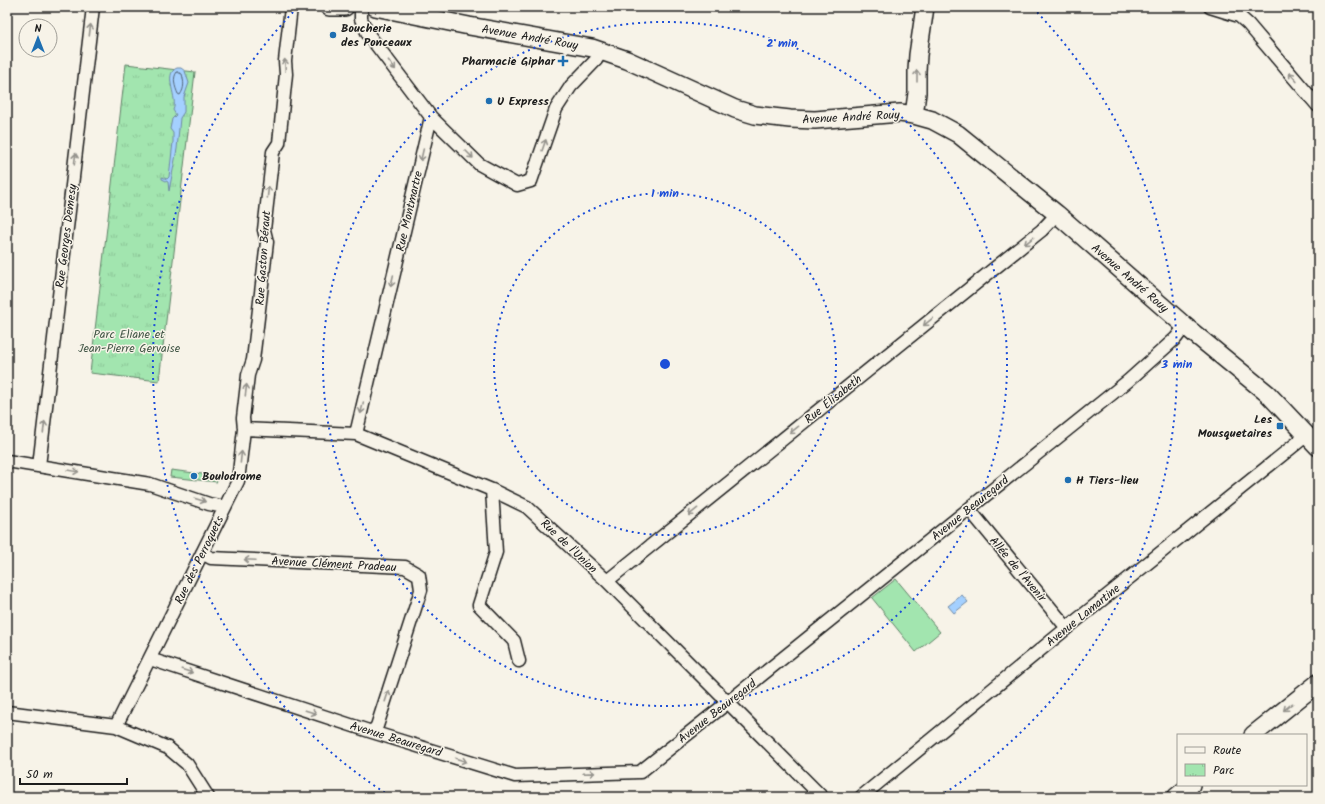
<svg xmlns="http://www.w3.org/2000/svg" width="1325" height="804" viewBox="0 0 1325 804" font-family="Kalam,sans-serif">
<defs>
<pattern id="park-tufts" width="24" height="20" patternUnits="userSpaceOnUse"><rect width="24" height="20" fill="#a2e5af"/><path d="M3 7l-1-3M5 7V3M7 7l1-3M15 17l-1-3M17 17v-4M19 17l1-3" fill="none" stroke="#8bc496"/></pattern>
</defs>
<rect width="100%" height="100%" fill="#f7f3e8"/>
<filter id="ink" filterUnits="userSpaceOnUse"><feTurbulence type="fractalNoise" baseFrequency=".025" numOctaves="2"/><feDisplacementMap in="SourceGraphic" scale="8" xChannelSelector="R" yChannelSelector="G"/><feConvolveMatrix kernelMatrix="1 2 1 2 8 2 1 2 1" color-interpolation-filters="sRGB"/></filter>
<g filter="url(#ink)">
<!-- green -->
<path fill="#a2e5af" stroke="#5f8066" d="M171,470L218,476L217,482L170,477Z
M896,579L940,632L916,652L872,598Z"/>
<!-- park -->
<path fill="url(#park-tufts)" stroke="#5f8066" d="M126,64L195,72L159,381L90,373Z"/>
<!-- water -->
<path fill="#a4d0ff" stroke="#6e88a4" d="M177,68H181L185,71L189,83L184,97V112L180,118L177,149L169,191L168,182L162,179V177L167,179L169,177L173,142V133L170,129L172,119L176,115L173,110C179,99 162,74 177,68Z
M962,595L968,602L954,613L948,606Z"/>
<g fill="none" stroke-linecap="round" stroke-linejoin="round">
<!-- shore -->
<path stroke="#526477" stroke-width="1" d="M177,72L182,74C184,82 185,88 180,95L178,94C175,87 172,78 177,72Z"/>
<defs>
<path id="street" d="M361,7V19L368,34L431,117L479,164L517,185L531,181L556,109L571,86L596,60L602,51
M1210,7L1239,16L1248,24L1318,106
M244,429L356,434L492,490L527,507L607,581L822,797
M356,434L431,117
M7,461L150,484L209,504L225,507
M39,466L93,7
M492,490L496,552L479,605L514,641L519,661
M969,509L1067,628
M202,553L211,558L405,567L419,575L421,590L377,726L372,732
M607,581L1042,230L1057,214
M150,659L372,732L515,776L640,772L727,703L1128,381L1176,338L1185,326
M7,712L116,726L168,748L187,764L208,797
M116,726L238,481L244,429L243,418L248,375L253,360L267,242L264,230L273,152L279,143L286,74L285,61L291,7
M861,797L1067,628L1307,435"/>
<path id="secondary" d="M329,7H345
M375,7L469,26L592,48L627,60L735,109L755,115L790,119L815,120L900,113L914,115L932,120L958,134L1057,214L1185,326L1268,394L1318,447
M914,115L917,93V71L918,55L925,7
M1253,735L1318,683
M1176,797L1191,785"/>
</defs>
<!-- street casing -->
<use href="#street" stroke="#1c1c1c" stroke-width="15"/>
<!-- secondary casing -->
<use href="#secondary" stroke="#1c1c1c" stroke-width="20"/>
<!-- street -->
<use href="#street" stroke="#f7f3e8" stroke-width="12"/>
<!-- secondary -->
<use href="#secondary" stroke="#f7f3e8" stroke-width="17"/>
</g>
<!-- one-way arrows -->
<defs><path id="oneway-shaft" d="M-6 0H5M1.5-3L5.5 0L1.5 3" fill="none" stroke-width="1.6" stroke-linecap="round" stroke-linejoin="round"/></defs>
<g stroke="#94928c">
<use href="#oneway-shaft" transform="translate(90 30) rotate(-83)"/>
<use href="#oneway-shaft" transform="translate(285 65) rotate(-93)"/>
<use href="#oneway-shaft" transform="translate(392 65) rotate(53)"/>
<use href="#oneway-shaft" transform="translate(917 76) rotate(-90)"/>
<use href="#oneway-shaft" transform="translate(1293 77) rotate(-130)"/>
<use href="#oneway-shaft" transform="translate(544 145) rotate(-71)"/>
<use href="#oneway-shaft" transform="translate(469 154) rotate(45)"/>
<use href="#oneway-shaft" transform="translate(422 155) rotate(103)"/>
<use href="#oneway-shaft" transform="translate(75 159) rotate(-83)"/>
<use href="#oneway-shaft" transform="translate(268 192) rotate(-84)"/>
<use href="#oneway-shaft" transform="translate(1029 241) rotate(141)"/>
<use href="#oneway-shaft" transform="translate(392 281) rotate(103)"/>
<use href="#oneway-shaft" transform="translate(928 322) rotate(141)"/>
<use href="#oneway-shaft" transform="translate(246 390) rotate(-83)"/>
<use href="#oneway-shaft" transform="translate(362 408) rotate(103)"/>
<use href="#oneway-shaft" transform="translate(44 427) rotate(-83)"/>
<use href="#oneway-shaft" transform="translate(794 430) rotate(141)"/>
<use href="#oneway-shaft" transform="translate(241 457) rotate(-84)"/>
<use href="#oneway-shaft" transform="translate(73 471) rotate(9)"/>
<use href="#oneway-shaft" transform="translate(200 500) rotate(18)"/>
<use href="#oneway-shaft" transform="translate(693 512) rotate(141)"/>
<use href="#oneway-shaft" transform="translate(250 560) rotate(-177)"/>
<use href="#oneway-shaft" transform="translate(187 671) rotate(18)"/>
<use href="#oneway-shaft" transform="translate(387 696) rotate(-72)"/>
<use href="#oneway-shaft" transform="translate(1288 707) rotate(141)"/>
<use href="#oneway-shaft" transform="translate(311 712) rotate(18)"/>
<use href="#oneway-shaft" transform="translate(461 760) rotate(17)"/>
<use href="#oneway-shaft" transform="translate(589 773) rotate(-2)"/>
</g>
</g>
<!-- distance rings -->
<g fill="none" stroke="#1d4ed8" stroke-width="2" stroke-dasharray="2 4">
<circle cx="665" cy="364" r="171"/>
<circle cx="665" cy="364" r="342"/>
<path d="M390 796A512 512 0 0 1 297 8M1033 8A512 512 0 0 1 940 796"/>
</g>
<!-- markers -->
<g fill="#1f6fb2" stroke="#f7f3e8" stroke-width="1.5">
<circle cx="333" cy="35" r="4"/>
<path d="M561 55h4v4h4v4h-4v4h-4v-4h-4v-4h4z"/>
<circle cx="489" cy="101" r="4"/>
<rect x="1276" y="422" width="8" height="8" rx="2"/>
<circle cx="194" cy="476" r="4"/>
<circle cx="1068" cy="480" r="4"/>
</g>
<g text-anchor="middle" stroke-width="3" stroke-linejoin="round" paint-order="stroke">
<!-- poi labels -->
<g font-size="12" font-weight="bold" fill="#1c1c1c" stroke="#f7f3e8" text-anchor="start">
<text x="341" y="32">Boucherie<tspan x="341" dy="14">des Ponceaux</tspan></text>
<text x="555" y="65" text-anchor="end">Pharmacie Giphar</text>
<text x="497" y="105">U Express</text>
<text x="1272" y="423" text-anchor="end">Les<tspan x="1272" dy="14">Mousquetaires</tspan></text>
<text x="202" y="480">Boulodrome</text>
<text x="1076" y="484">H Tiers-lieu</text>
</g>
<!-- street labels -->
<g font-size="12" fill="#1c1c1c" stroke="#f7f3e8">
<text transform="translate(530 37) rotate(10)" y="4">Avenue André Rouy</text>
<text transform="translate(851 117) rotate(-3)" y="4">Avenue André Rouy</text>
<text transform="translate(409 211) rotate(-77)" y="4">Rue Montmartre</text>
<text transform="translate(66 236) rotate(-83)" y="4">Rue Georges Demesy</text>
<text transform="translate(263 258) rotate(-86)" y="4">Rue Gaston Béraut</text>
<text transform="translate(1130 278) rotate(41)" y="4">Avenue André Rouy</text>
<text transform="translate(833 399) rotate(-39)" y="4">Rue Élisabeth</text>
<text transform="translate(970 508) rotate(-39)" y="4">Avenue Beauregard</text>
<text transform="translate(569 546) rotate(43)" y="4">Rue de l'Union</text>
<text transform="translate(199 560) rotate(-64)" y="4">Rue des Perroquets</text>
<text transform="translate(334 564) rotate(3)" y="4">Avenue Clément Pradeau</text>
<text transform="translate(1018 569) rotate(50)" y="4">Allée de l'Avenir</text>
<text transform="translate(1083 615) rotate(-39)" y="4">Avenue Lamartine</text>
<text transform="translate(717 711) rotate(-38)" y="4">Avenue Beauregard</text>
<text transform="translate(396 739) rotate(17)" y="4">Avenue Beauregard</text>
</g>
<!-- park labels -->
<g font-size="12" fill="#445848" stroke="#f7f3e8">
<text x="129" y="338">Parc Eliane et<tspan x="129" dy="14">Jean-Pierre Gervaise</tspan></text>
</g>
</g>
<circle cx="665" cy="364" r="6" fill="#1d4ed8" stroke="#f7f3e8" stroke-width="2"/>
<g font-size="12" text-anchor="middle" font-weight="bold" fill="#1d4ed8" stroke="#f7f3e8" stroke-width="3" stroke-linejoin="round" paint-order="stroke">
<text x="782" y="47">2 min</text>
<text x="665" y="197">1 min</text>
<text x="1177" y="368">3 min</text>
</g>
<!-- margin -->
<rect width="1325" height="804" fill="none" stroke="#f7f3e8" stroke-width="24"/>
<rect x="12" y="12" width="1301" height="780" fill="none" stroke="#1c1c1c" stroke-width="1.5" filter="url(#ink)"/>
<!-- legend -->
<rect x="1177" y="734" width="130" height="52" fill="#f7f3e8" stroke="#9f9d96"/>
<rect x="1185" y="747" width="20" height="6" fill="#f7f3e8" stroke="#9f9d96"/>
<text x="1213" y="754" font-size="12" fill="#1c1c1c">Route</text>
<rect x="1185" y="764" width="20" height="12" fill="url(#park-tufts)" stroke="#9f9d96"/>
<text x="1213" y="774" font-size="12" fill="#1c1c1c">Parc</text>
<!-- north arrow -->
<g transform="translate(38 38)"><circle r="19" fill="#f7f3e8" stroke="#9f9d96"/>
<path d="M0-3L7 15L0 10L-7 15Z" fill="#1f6fb2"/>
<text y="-6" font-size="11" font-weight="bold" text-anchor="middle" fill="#1c1c1c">N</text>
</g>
<!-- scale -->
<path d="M20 778v6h107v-6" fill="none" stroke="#1c1c1c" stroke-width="2"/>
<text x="26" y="778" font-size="12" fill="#1c1c1c" stroke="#f7f3e8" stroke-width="3" paint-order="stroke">50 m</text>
</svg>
